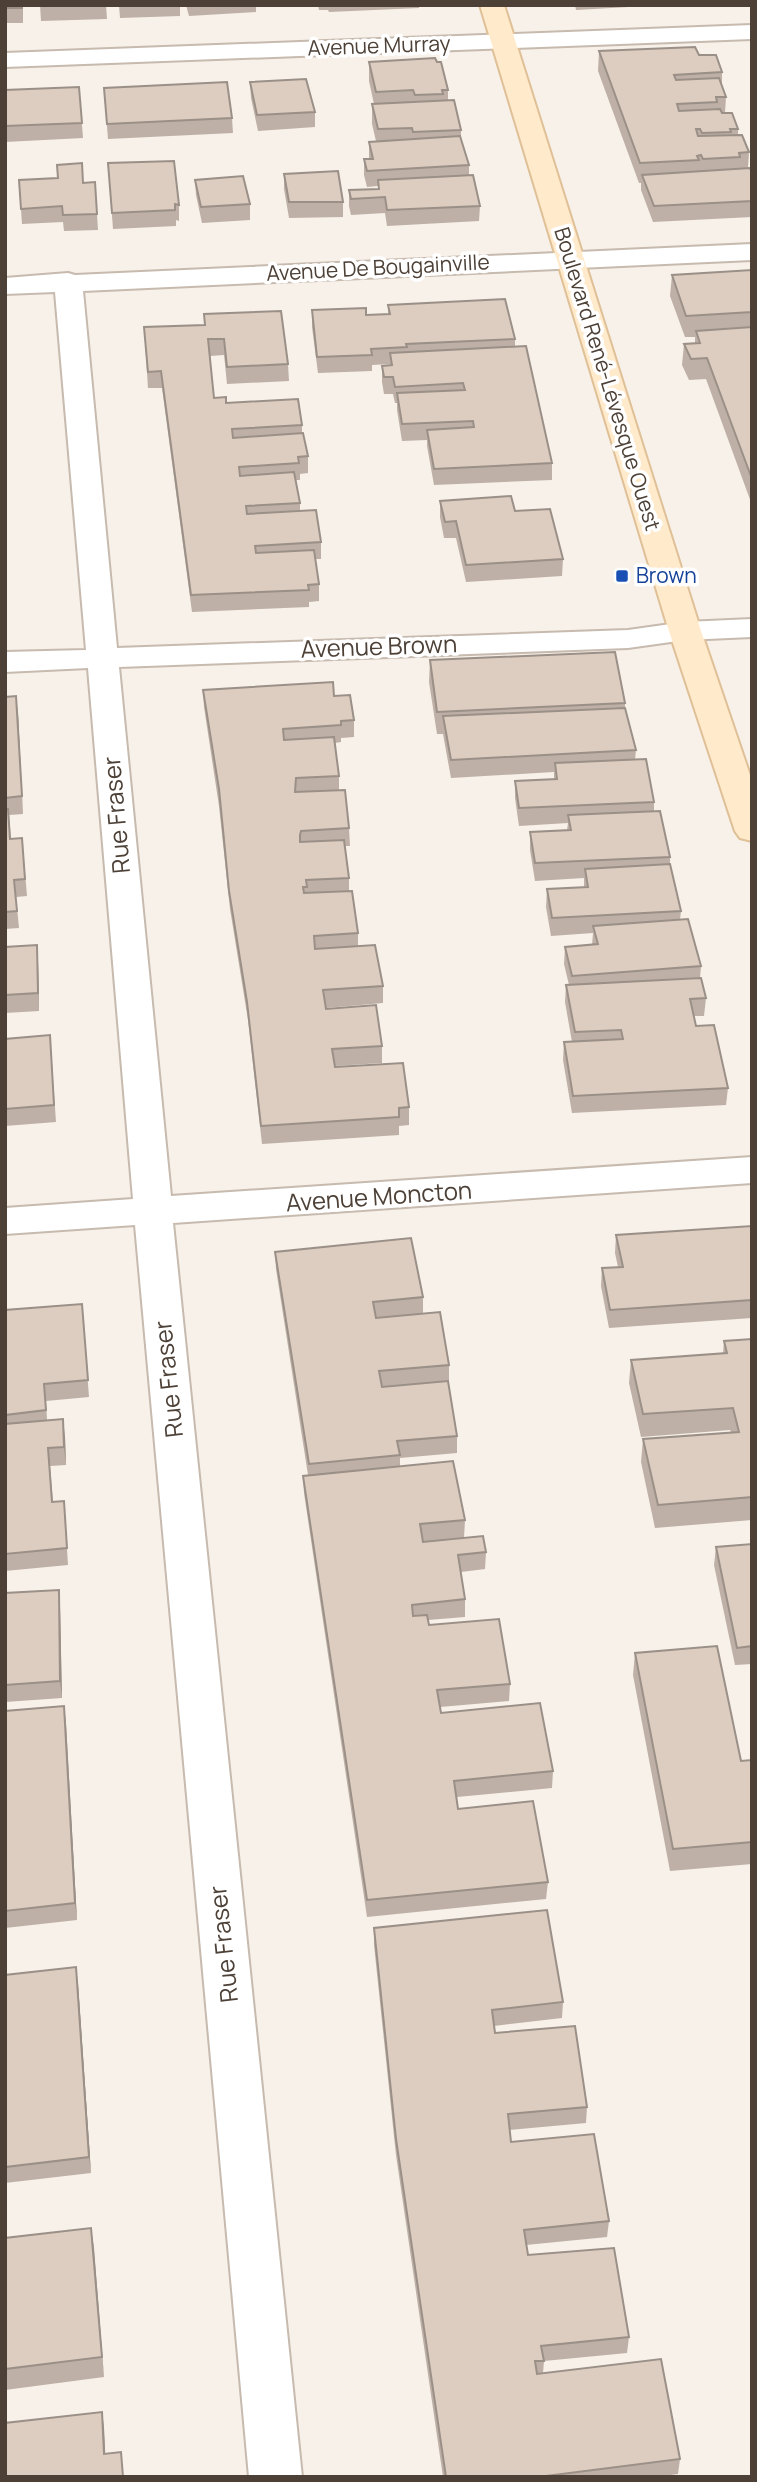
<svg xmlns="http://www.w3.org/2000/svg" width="757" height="2482" viewBox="0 0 757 2482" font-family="Manrope,sans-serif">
<rect width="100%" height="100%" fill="#f7f1ea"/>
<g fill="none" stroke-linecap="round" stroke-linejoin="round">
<defs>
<path id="minor" d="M752,25V39L5,67V53Z
M752,244V260L83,291L117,648L628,630L685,622L752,619V637L685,640L628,648L119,667L171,1196L752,1157V1183L173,1223L302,2477H249L135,1225L5,1234V1208L133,1199L88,668L5,672V652L86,650L55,292L5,294V278L68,273L75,275Z"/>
<path id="secondary" d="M480,5H504L701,631L752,781V841L740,838L735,831L669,631Z"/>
</defs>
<!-- minor casing -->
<use href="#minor" stroke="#c7baae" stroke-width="4"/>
<!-- secondary casing -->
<use href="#secondary" stroke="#dfc097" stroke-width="4"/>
<!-- minor -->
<use href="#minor" fill="#fff" fill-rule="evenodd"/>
<!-- secondary -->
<use href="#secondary" fill="#ffeacc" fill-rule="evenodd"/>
</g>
<!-- wall -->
<path fill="#beb0a6" d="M5,5H23V23H5Z
M40,5H106L107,19L41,21Z
M119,5H180V16L120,18Z
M186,5H256V12L189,16Z
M318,5H419V8L329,12L328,10H319Z
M575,5H664L576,10Z
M599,51L699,55L722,72V85L726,97L725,113L738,129V135L749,152L748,168L752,173V217L653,222L641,190V183H639L598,71Z
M369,62L448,90V100L461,130V139L469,165V176L480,206L479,221L387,226L385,213L351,215L349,206V190L378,189V186L367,187L364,175V159H369V142L376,141L372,124V104H374L369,81Z
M250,82L315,112V127L258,131L251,98Z
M79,87L83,138L5,142V90Z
M104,88L232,118L233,133L108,139Z
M108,163L179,205V221L176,220V226L113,229Z
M284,174L343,202V217L289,218L284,189Z
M19,180L83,183L95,182L98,230L64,231L63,222L22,224Z
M195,180L250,204V220L202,223L196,195Z
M752,270V505L706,379L689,380L682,365L684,344L695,343V337H685L670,296L672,275Z
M388,305L515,339V347L552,463V480L434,485L427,446V440L402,441L397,410V403H395L393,394H384L382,382V366L390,365V364L372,365V371L318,373L312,327V310L366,315L388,314Z
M204,314L288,364L289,381L227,384L224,355L210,356L214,398L226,403L302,425V433L308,456V473L300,474V480H296L300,503V511L321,542V559H315L319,584V601L309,602V607L192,612L162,388H148L144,327L204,325Z
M440,501L515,511L563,559L562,576L466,582L456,538H444L440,517Z
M430,660L625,703V708L636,750L635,760L654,802V811L670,857V864L681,911L680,920L701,966L700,978L706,998L704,1016H694L696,1026L728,1088L726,1105L572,1113L563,1060L564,1042H572L565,1002L566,985H569L564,964L565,947L592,945L593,933L551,936L546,907L547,889L584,887V878L535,881L530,850V832L567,830L568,823L519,826L515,798V781L554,779V772L451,778L443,734H437L429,682Z
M203,690L334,696L354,720V737L341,738V742L335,743L339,776V790L349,828L350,846H345L349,878V891L358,933V946L383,986V1003L326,1008L382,1046V1063L334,1066L335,1067L409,1107V1125L399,1126V1135L262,1144L248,1020L230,909L219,806L204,707Z
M5,697L18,713L23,814L9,815L11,839L22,838L27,896L16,897L19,928L5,929Z
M5,947L38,962L39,1011L5,1013Z
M50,1035L56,1122L5,1126V1039Z
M752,1226V1318L609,1328L601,1286L602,1268L618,1267L615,1253L616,1235Z
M275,1252L423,1297V1314L449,1365V1383H448L457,1436V1453L400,1458V1466L465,1520L464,1538L423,1542L486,1552L485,1569L461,1572L465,1599V1617L428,1620L429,1625L510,1684L509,1701L440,1707L441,1713L553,1771L552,1788L457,1797L458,1809L548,1882L546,1899L367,1917L304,1493L303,1476L308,1475L276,1269Z
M82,1304L89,1397L46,1401L47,1420L65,1437L66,1465L50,1466L53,1502L65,1519L68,1565L5,1571V1310Z
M752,1339V1520L655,1528L641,1462L643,1439L731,1432L730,1430L641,1437L629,1383L631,1360L723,1353L724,1341Z
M752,1544V1664L735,1665L714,1565L716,1547Z
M5,1593L60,1607L62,1698L5,1702Z
M635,1653L741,1761L752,1760V1864L670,1871L633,1675Z
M64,1706L77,1920L5,1928V1711Z
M374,1928L563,2002L562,2018L494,2026L495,2033L587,2107L586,2123L509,2130L511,2142L609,2221L607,2237L526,2245L528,2255L629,2337L627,2353L544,2361L543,2373L680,2459L678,2474L656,2477H443L396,2155L374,1945Z
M5,1975L78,1984L91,2173L5,2183Z
M91,2228L104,2377L5,2390V2238Z"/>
<!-- shaded-wall -->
<path fill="#9b9087" d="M16,696L18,713L23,814L22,796Z
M37,945L38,962L39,1011L38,993Z
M63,1419L65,1437L66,1465L64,1447Z
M59,1590L60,1607L62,1698L60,1681Z
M64,1706L66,1723L77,1920L75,1903Z
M76,1967L78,1984L91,2173L89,2157Z
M91,2228L94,2248L104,2377L102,2357Z
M102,2412L104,2427L106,2469L104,2454Z"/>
<!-- building -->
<path fill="#ddcdc1" stroke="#9b9087" stroke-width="2" d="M5,5H22V8H5Z
M695,47L699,55H716L722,72L674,75L676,80L719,78L726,97H716L717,102L677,104L679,111L720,109L722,113H732L738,129H730L731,132L702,133L700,129H696L698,136L742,135L749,152L739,153L740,157L703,159L701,155L697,156L699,160L640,163L599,51Z
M435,58L437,62H441L448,90H442L443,94L415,95L413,90L376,92L369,62Z
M306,79L315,112L257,115L250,82Z
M227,82L232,118L107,124L104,88Z
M79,87L82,123L5,126V90Z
M454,100L461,130L413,132L412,128L378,129L372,104Z
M460,136L469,165L367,171L364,159H373L369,142Z
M174,161L179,205L175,204V210L112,213L108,163Z
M82,163L83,183L95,182L97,214L63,215L62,206L21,209L19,180L58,178L57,165Z
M750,168L752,173V201L654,206L642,175Z
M338,171L343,202H289L284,174Z
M473,175L480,206L387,210L385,197L351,199L349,190L379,189L378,180Z
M243,176L250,204L201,207L195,180Z
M752,270V312L686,316L672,275Z
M505,299L515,339L406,344L407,347L371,349L372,355L317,357L312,310L366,308V315L390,314L388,305Z
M281,311L288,364L227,367L224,339H208L214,398L226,397V403L298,399L302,425L232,429L233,438L303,433L308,456L298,457L299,463L239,467L240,476L294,472L300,503L246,506L247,514L316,510L321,542L255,546L256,553L314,550L319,584L308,585L309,590L191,595L161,371L148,372L144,327L205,325L204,314Z
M752,327V479L707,358L691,359L684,344L700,343L696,331Z
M526,346L552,463L434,469L427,430L474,427L473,421L402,424L397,393L465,390L463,383L395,387L393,377H384L382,366L392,365L390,353Z
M511,496L515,511L550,509L563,559L466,565L456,521L445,522L440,501Z
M615,652L625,703L437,712L430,660Z
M333,682L334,696L350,695L354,720L341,721V725L283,729L284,740L334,737L339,776L296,778L295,792L345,790L349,828L301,831L300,835V842L344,840L349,878L306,880L307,887H303L304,893L352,891L358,933L314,936L315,949L375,945L383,986L323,990L326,1009L376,1005L382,1046L332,1049L335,1067L403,1063L409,1107L399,1108V1117L261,1126L247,1002L229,891L219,789L203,690Z
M16,696L22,796L5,798V697Z
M625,708L636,750L451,760L443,716Z
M646,759L654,802L519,808L515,781L557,779L555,763Z
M5,809H8L10,839L22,838L25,879L14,880L17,911L5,912Z
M660,811L670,857L535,863L530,832L571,830L568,815Z
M670,864L681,911L552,918L547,889L588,887L585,869Z
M688,919L701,966L572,976L565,947L598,944L593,926Z
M37,945L38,993L5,995V947Z
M701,978L706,998L690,999L696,1026L714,1025L728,1088L573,1096L564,1042L623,1039L621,1030L575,1032L566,985Z
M50,1035L54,1105L5,1109V1039Z
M752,1226V1300L610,1310L602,1268L623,1267L616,1235Z
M411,1238L423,1297L373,1302L376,1318L440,1312L449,1365L379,1371L382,1387L448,1381L457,1436L397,1441L400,1455L309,1464L275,1252Z
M82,1304L88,1380L44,1384L46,1410L5,1415V1310Z
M752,1339V1497L658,1505L643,1439L739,1432L733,1408L643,1414L631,1360L727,1353L724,1341Z
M63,1419L64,1447L48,1448L52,1502L64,1501L67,1548L5,1554V1424Z
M453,1461L465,1520L420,1524L423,1542L483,1536L486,1552L458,1555L465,1599L412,1605L413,1616L427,1615L429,1625L499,1619L510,1684L437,1690L441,1713L540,1703L553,1771L454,1781L458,1809L533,1801L548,1882L367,1900L303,1476Z
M752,1544V1646L737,1648L716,1547Z
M59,1590L60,1681L5,1685V1593Z
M717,1646L741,1761L752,1760V1842L673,1849L635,1653Z
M64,1706L75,1903L5,1911V1711Z
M547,1910L563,2002L492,2010L495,2033L575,2026L587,2107L508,2114L511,2142L594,2134L609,2221L524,2230L528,2255L614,2248L629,2337L541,2346L544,2361H535L537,2374L661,2359L680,2459L538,2477H446L396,2139L374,1928Z
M76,1967L89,2157L5,2167V1975Z
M91,2228L102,2357L5,2369V2238Z
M102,2412L104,2454L121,2452L123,2477H5V2423Z"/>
<!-- markers -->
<rect fill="#1a4fb4" stroke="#fff" stroke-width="2.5" x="615" y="569" width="14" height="14" rx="3.5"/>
<g text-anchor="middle" stroke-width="7" stroke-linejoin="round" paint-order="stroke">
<!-- far-street labels -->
<g font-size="21" fill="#4c4037" stroke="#fff">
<text transform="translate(379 46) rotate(-2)" y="7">Avenue Murray</text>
<text transform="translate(378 268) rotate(-3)" y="7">Avenue De Bougainville</text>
<text transform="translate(607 379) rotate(73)" y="7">Boulevard René-Lévesque Ouest</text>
</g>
<!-- far-transit labels -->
<g font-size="21" fill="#164399" stroke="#fff" text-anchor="start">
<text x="636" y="583">Brown</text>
</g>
<!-- street labels -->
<g font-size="24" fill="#4c4037" stroke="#fff">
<text transform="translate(379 647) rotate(-2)" y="8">Avenue Brown</text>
<text transform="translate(117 815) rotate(-95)" y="8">Rue Fraser</text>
<text transform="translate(379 1197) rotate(-4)" y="8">Avenue Moncton</text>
<text transform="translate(169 1379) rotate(-96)" y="8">Rue Fraser</text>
<text transform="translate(224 1944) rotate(-96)" y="8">Rue Fraser</text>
</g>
</g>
<!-- border -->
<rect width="757" height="2482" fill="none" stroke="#4c4037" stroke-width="14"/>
</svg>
